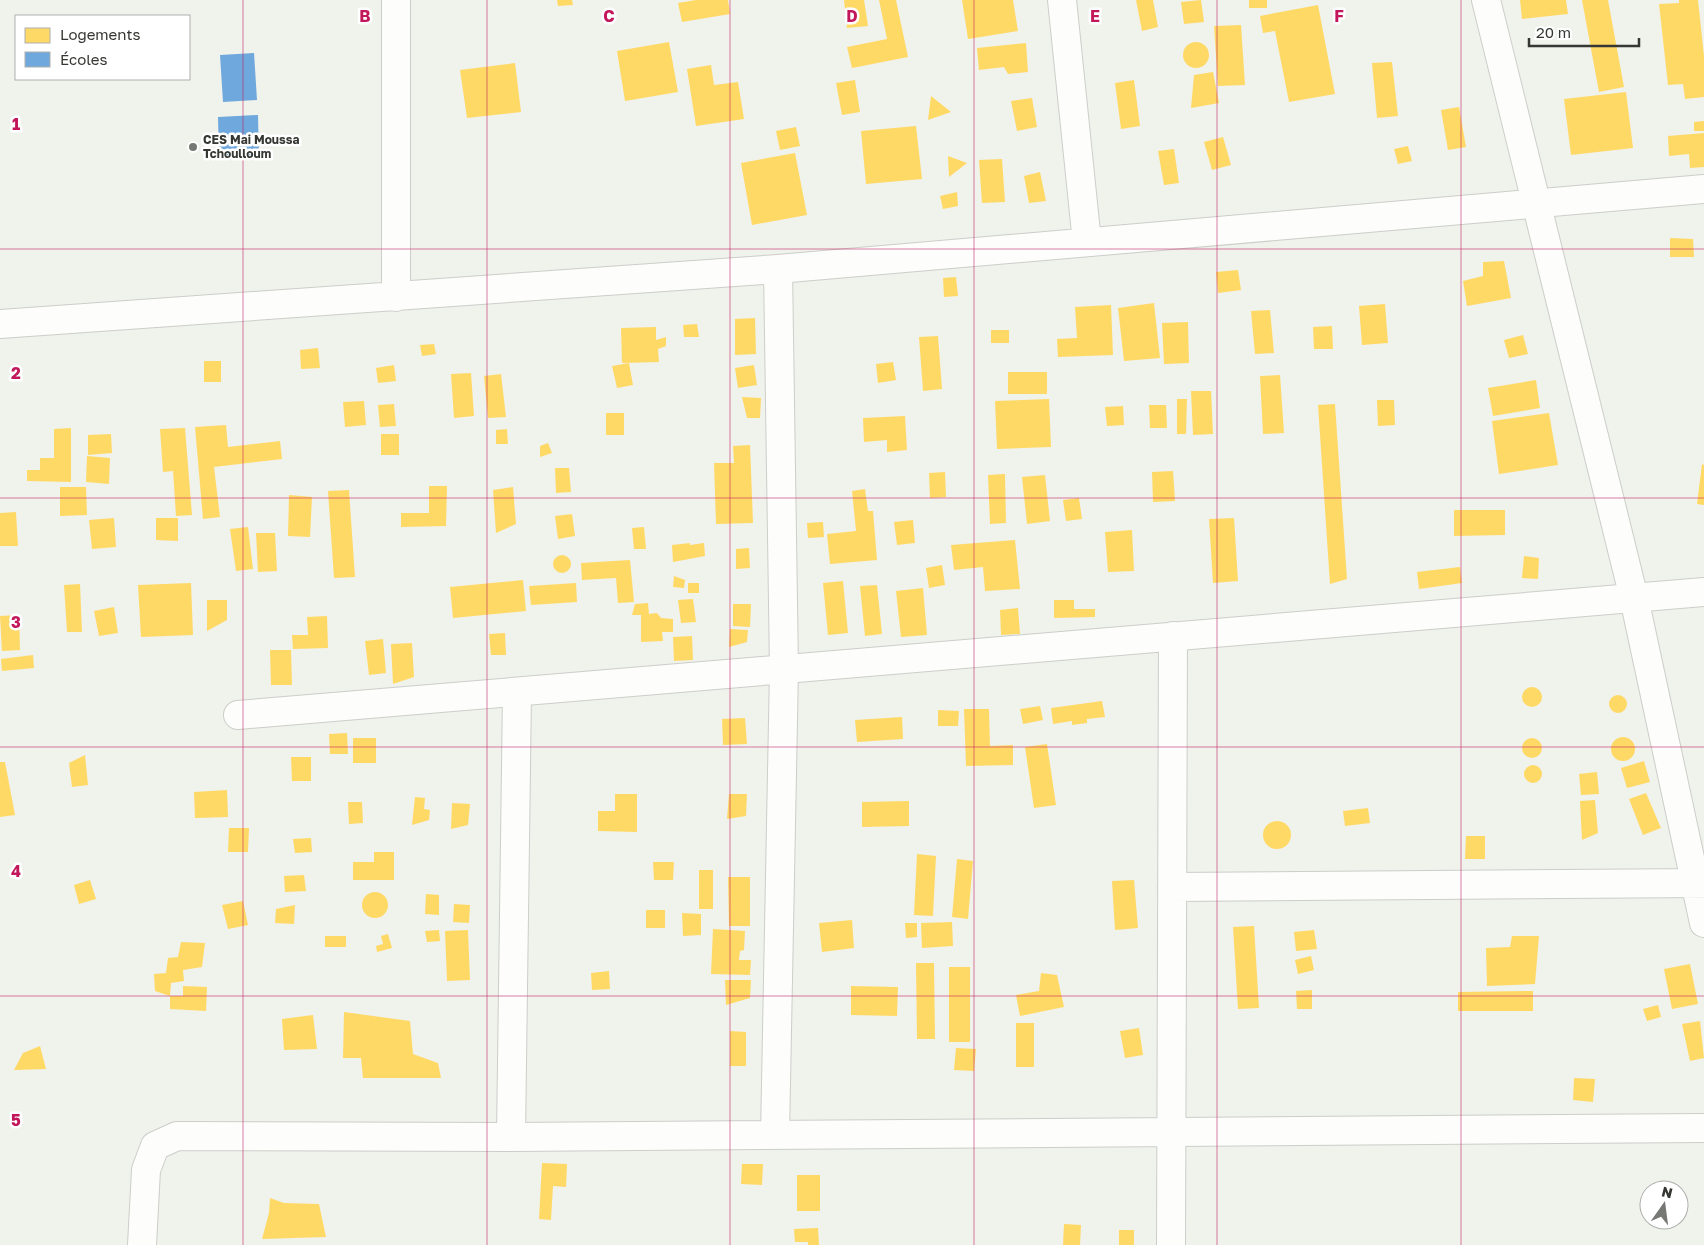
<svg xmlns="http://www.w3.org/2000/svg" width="1704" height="1245" viewBox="0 0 1704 1245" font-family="'Golos Text',sans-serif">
<rect width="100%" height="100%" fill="#f0f2ec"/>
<!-- homes -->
<path fill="#ffd966" d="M557,0H572L573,5L558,6Z
M696,0H728L730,14L682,22L678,3Z
M844,0H864L868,26L847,28Z
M879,0H896L908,57L852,68L847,47L887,39Z
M962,0H1013L1018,31L968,39Z
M1136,0H1153L1158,27L1142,31Z
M1201,0L1204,22L1184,24L1181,2Z
M1249,0H1267V8H1249Z
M1520,0H1566L1568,14L1522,19Z
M1582,0H1608L1624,87L1599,92Z
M1679,0H1698L1704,56V97L1685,99L1683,84L1668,85L1659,4L1679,3Z
M1318,5L1335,94L1289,102L1275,31L1263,33L1260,16Z
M1241,25L1245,85L1218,86L1214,26Z
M1183 55a13 13 0 1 1 26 0a13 13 0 1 1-26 0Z
M669,42L678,92L625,101L617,51Z
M1026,43L1028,72L1008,74L1004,67L979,70L977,48Z
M1392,62L1398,116L1377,118L1372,63Z
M515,63L521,112L467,118L460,70Z
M711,65L714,85L738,82L744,119L696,126L687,69Z
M1213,72L1219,103L1191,108L1194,75Z
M855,80L860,112L842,115L836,83Z
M1134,80L1140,126L1121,129L1115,83Z
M1626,92L1633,148L1571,155L1564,99Z
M931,96L951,112L928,120Z
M1032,98L1037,127L1017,131L1011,101Z
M1459,107L1466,147L1448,150L1441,110Z
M1704,121V131H1694V122Z
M916,126L922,179L866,184L861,131Z
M796,127L800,146L780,150L776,131Z
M1704,133V167L1690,168L1689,154L1669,156L1668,136Z
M1223,137L1231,165L1212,170L1204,142Z
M1408,146L1412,161L1398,164L1394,149Z
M1174,149L1179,183L1164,185L1158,151Z
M795,153L807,215L752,225L741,163Z
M948,156L967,163L949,177Z
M1002,159L1005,202L982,203L979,160Z
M1040,172L1046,201L1029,203L1024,176Z
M957,192L958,206L943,209L940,196Z
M1670,238L1693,239L1694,257H1670Z
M1504,261L1511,298L1467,306L1463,281L1483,276V262Z
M1238,270L1241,290L1218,293L1216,272Z
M956,277L958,296L944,297L943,278Z
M1154,303L1160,358L1124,361L1118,308Z
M1385,304L1388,343L1362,345L1359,306Z
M1111,305L1113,355L1058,357L1057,339L1077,338L1075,307Z
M1270,310L1274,353L1255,354L1251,311Z
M755,318L756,354L735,355V319Z
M1188,322L1189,363L1164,364L1162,323Z
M697,324L699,337H684L683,325Z
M1332,326L1333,349H1314L1313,327Z
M656,327V340L666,337V346L658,349L659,362L622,363L621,328Z
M991,330H1009V343H991Z
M1523,335L1528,354L1509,358L1504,340Z
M938,336L942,389L923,391L919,337Z
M434,344L436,354L422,356L420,345Z
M318,348L320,368L301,369L300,350Z
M204,361H221V382H204Z
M893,362L896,380L878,383L876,364Z
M629,363L633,385L617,388L612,366Z
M394,365L396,381L378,383L376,368Z
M754,365L757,385L738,388L735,368Z
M1008,372H1047V394H1008Z
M471,373L474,416L454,418L451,374Z
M501,374L506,417L488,418L484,376Z
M1280,375L1284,433L1263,434L1260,376Z
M1536,380L1540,408L1493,416L1488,388Z
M1191,391H1211L1213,434L1193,435Z
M742,397L761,398L760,418H747Z
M1049,399L1051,447L997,449L995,401Z
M1177,399H1187L1186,434H1177Z
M1377,400H1394L1395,425L1378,426Z
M364,401L366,425L345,427L343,402Z
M394,404L396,426L380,427L378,405Z
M1335,404L1347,579L1330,584L1318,405Z
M1149,405H1166L1167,428H1150Z
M1123,406L1124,425L1107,426L1105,407Z
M606,413H624V435H606Z
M1549,413L1558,465L1499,474L1492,421Z
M905,416L907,450L887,452V440L864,442L863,418Z
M226,425L228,447L280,441L282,459L214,467L220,517L203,519L195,427Z
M71,428V482L27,481V470H40V458H54V429Z
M185,428L192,515L176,516L173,471L163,472L160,429Z
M507,429L508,444H496V430Z
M111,434L112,453L88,455V435Z
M381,434H399V455H381Z
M548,443L552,453L540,457V446Z
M750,445L753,523L716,524L714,463H734L733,446Z
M87,456L110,458L109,484L86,482Z
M1702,464L1704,465V505L1697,504Z
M555,468H569L571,492L556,493Z
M1173,471L1175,501L1153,502L1152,472Z
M945,472L946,497L930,498L929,473Z
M1005,474L1006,523L990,524L988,475Z
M1045,475L1050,521L1027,524L1022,477Z
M429,486H447L446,526L401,527V513H429Z
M60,487H86L87,515L60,516Z
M513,487L516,524L496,533L493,490Z
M865,489L868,511H873L877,560L830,564L827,534L856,531L852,491Z
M349,490L355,577L334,578L328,491Z
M289,495L312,497L310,537L288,536Z
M1079,498L1082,519L1066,521L1063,500Z
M1454,510H1505V535L1454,536Z
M16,512L18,546H0V513Z
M572,514L575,536L558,539L555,516Z
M114,518L116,547L92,549L89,520Z
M156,518H178V541L156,540Z
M1234,518L1238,581L1213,583L1209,519Z
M913,520L915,543L897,545L894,522Z
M823,522L824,537L808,538L807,523Z
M248,527L253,569L236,571L230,529Z
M644,527L646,549H634L632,528Z
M1132,530L1134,571L1108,572L1105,532Z
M256,533H275L277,571L258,572Z
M1015,540L1020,589L985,591L983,567L954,570L951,545Z
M690,543V545L704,543L705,556L673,562L672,545Z
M749,548L750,568L736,569V549Z
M553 564a9 9 0 1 1 18 0a9 9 0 1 1-18 0Z
M1524,556L1539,558L1538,579L1522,578Z
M630,560L634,602L618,603L616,578L582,580L581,563Z
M942,565L945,585L929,588L926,568Z
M1460,567L1462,583L1419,589L1417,572Z
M674,576L685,580L684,588L673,587Z
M523,580L526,611L453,618L450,587Z
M843,581L848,633L828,635L823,583Z
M191,583L193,635L141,637L138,585Z
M576,583L577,602L531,605L529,586Z
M688,583H699V593H688Z
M80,584L82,632H67L64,585Z
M877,585L882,634L865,636L860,586Z
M923,588L927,635L901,637L896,591Z
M693,599L696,622L681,623L678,600Z
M207,600H227V620L207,631Z
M1054,600H1074V609H1095V617L1054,618Z
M648,603L649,614L657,613L661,618L673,619V632H662L663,641L641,642V615H632L635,604Z
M733,604H751L750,627L733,626Z
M114,607L118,633L99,636L94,611Z
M1018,608L1020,634L1001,635L1000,610Z
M19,615L20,650L2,651L0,616Z
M327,616L328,648L293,649L292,635H308L307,617Z
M730,629L748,630L747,642L729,647Z
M505,633L506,655H491L489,634Z
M692,636L693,660L674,661L673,637Z
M383,639L386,673L369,675L365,641Z
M412,643L414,677L393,684L391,644Z
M270,650H291L292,685H271Z
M33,655L34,668L2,671L1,659Z
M1522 697a10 10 0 1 1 20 0a10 10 0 1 1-20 0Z
M1609 704a9 9 0 1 1 18 0a9 9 0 1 1-18 0Z
M1102,701L1105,717L1087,719V723L1072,725V721L1053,724L1051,708Z
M1040,706L1043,720L1023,724L1020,709Z
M964,709H989L990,746L1013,745V765L966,766Z
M938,710L959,711L958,726H938Z
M902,717L903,739L857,742L855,720Z
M745,718L747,744L723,745L722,719Z
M347,733L348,754H330L329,734Z
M1611 749a12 12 0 1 1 24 0a12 12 0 1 1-24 0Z
M1522 748a10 10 0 1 1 20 0a10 10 0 1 1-20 0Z
M353,738H376V763H353Z
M1047,744L1056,805L1034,808L1025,747Z
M85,755L88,785L72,787L69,763Z
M291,757H311V781H292Z
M1644,761L1650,782L1627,788L1621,768Z
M0,762H5L15,815L0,817Z
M1524 774a9 9 0 1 1 18 0a9 9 0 1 1-18 0Z
M1597,772L1599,794L1581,795L1579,774Z
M227,790L228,817L195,818L194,792Z
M1646,793L1661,828L1643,835L1629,799Z
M615,794H637V832L598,831V811H615Z
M729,794H747L746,816L727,819Z
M415,797L425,798L424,809L430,810L429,820L412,825Z
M1595,800L1598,833L1582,840L1580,801Z
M909,801V826L862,827V802Z
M348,802H362L363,823L349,824Z
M452,803L470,804L468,825L451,829Z
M1368,808L1370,823L1345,826L1343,811Z
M1263 835a14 14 0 1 1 28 0a14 14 0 1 1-28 0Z
M229,828H249L248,852H228Z
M1466,836H1485V859H1465Z
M311,838L312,852L295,853L293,839Z
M374,852H394V880H353V862H374Z
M917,854L936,856L933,916L914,915Z
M957,859L973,861L968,919L952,917Z
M653,862H674L673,880H654Z
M699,870H713V909H699Z
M304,875L306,891L285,892L284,876Z
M728,877H750V926H729Z
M90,880L96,899L79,904L74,885Z
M1134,880L1138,928L1115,930L1112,881Z
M362 905a13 13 0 1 1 26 0a13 13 0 1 1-26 0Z
M426,894L439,895V915L425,914Z
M243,901L248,925L228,929L222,905Z
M454,904L470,905L469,923L453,922Z
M295,905L294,924L275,923L276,909Z
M646,910H665V928H646Z
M682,913L701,914V935L683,936Z
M852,920L854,948L822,952L819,923Z
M952,922L953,946L922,948L921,923Z
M905,923H917V937L906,938Z
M1254,926L1259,1008L1238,1009L1233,927Z
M713,929L745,931L744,950L740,951L739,960H751L750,975L711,974Z
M439,930L440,941L427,942L425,931Z
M468,930L470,980L447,981L445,931Z
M1314,930L1317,949L1296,951L1294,932Z
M388,934L392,948L377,952L376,946L383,944L381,936Z
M325,936H346V947H325Z
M1512,936H1539L1535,984L1487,986L1486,948L1510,947Z
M181,942L205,943L202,967L183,970L184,981L171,983L170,996L155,991L154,974L166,973L168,958L178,957Z
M1311,956L1314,970L1298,974L1295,960Z
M916,963H934L935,1039H917Z
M1690,964L1698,1004L1672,1009L1664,969Z
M949,967H970V1042H949Z
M609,971L610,989L592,990L591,973Z
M1041,973L1057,975L1064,1007L1020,1016L1016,995L1039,991Z
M725,980H751L750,998L726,1005Z
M183,986L207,987L206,1011L170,1009V996H183Z
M851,986L898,987L897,1016L851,1015Z
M1312,990V1009H1297L1296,991Z
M1533,991V1011H1458V992Z
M1658,1005L1661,1017L1647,1021L1643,1009Z
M344,1012L410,1021L413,1054L438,1063L441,1078H363L361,1058H343Z
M313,1015L317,1049L284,1050L282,1019Z
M1700,1021L1704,1058L1690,1061L1682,1024Z
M1016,1023H1034V1067H1016Z
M1139,1028L1143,1055L1125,1058L1120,1031Z
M730,1031L746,1032V1066H730Z
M40,1046L46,1069L14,1070L23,1053Z
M956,1048L976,1049L974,1071L954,1070Z
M1574,1078L1595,1079L1593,1102L1573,1100Z
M542,1163L567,1164L566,1187L553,1186L551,1220L539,1219Z
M742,1164H763L762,1185L741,1184Z
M797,1175H820V1211H797Z
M270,1198L284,1203L319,1204L326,1237L262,1239L269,1213Z
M1064,1224L1081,1225L1080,1245H1063Z
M818,1228L819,1245H808V1242H795L794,1229Z
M1119,1230H1134V1245H1119Z"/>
<!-- schools -->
<path fill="#6fa8dc" d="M254,53L257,100L223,102L220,55Z
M258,115L259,159L219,160L218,117Z"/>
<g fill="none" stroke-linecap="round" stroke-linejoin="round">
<defs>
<path id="minor" d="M1062,0L1087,242
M1486,0L1634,598L1704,923
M396,297V0
M0,324L778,269L1704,189
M238,715L1704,592
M1172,887L1704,883
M775,1135L784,669L778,269
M511,1137L517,693
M142,1245L146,1170L155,1146L177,1136L511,1137L1704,1128
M1171,1245L1173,636"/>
</defs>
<!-- minor casing -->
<use href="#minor" stroke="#cccec9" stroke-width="30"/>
<!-- minor -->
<use href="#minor" stroke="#fdfdfc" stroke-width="28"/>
</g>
<!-- grid -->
<path fill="none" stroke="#c2185b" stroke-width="1" stroke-opacity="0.55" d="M243,0V1245M487,0V1245M730,0V1245M974,0V1245M1217,0V1245M1461,0V1245M0,249H1704M0,498H1704M0,747H1704M0,996H1704"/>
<!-- markers -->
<circle fill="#767874" stroke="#fff" stroke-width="2" cx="193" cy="147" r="5"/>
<g text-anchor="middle" stroke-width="5" stroke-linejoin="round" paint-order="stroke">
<!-- poi labels -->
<g font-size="12" font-weight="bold" fill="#353733" stroke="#fff" text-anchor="start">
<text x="203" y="144">CES Mai Moussa<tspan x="203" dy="14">Tchoulloum</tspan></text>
</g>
</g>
<g font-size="16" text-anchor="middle" font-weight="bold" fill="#c2185b" stroke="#fff" stroke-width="5" stroke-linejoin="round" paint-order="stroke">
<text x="365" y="22">B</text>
<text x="609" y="22">C</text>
<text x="852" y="22">D</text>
<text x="1095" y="22">E</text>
<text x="1339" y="22">F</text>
<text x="16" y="130">1</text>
<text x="16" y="379">2</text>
<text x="16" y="628">3</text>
<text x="16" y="877">4</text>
<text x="16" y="1126">5</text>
</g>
<!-- legend -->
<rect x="15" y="15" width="175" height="65" fill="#ffffff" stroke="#aeafad"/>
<rect x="25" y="28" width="25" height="15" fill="#ffd966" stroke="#aeafad"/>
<text x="60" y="40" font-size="15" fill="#353733">Logements</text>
<rect x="25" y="52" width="25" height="15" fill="#6fa8dc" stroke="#aeafad"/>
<text x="60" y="65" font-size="15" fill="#353733">Écoles</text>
<!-- north arrow -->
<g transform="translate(1664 1205) rotate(14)"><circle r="24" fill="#ffffff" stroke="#aeafad"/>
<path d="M0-4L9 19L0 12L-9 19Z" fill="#767874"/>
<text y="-8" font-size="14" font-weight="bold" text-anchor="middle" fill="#353733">N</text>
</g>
<!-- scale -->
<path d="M1529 38v8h110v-8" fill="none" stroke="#353733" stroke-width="2.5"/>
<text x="1536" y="38" font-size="15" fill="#353733" stroke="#ffffff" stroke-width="4" paint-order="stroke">20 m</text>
</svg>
